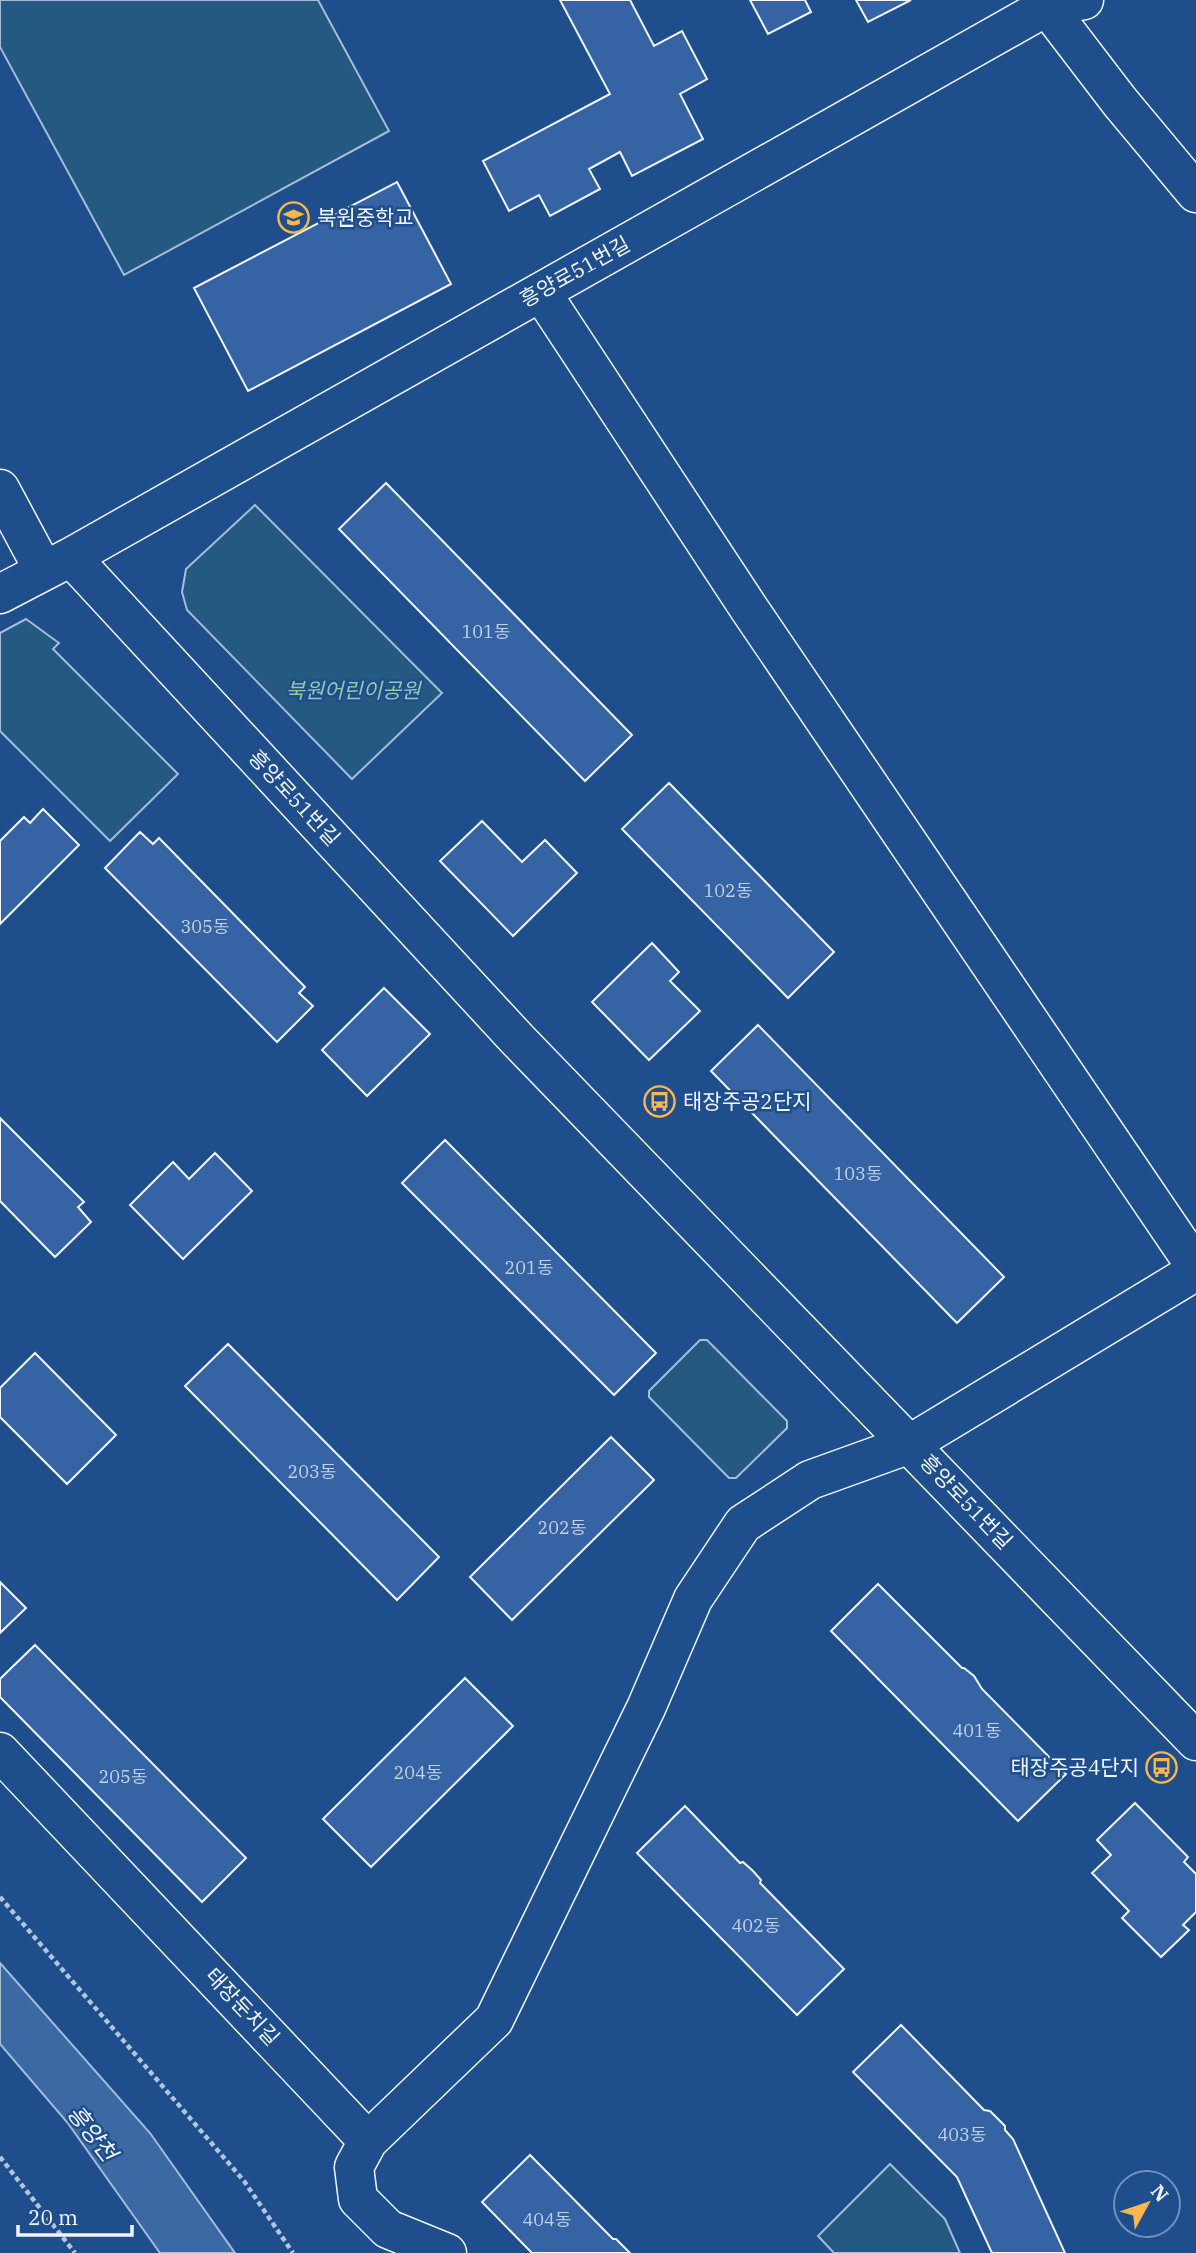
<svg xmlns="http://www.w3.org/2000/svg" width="1196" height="2253" viewBox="0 0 1196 2253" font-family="'IBM Plex Serif','Noto Sans KR',serif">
<rect width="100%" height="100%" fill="#1f4e8c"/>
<!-- green -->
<path fill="#245a82" stroke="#a8bbd7" stroke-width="2" d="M0,0H318L389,131L124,275L0,47Z
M255,505L442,693L352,779L187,610L182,592L186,569Z
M26,619L59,643L53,649L178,774L110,841L0,731V633Z
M700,1340H707L787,1421V1428L736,1478H729L649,1397V1391Z
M890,2164L945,2219L960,2253H834L818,2236Z"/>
<!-- water -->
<path fill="#3b69a3" stroke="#a8bbd7" stroke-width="2" d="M0,1963L150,2133L235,2253H160L67,2122L0,2044Z"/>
<!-- building -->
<path fill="#3563a3" stroke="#f2f6ff" stroke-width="2" d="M560,0H630L654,46L682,31L707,79L680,94L703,139L632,176L620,152L589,169L600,189L550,216L539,195L509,211L483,161L610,94Z
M750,0H805L811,12L768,34Z
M856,0H911L868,22Z
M397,182L451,284L248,391L194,288Z
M386,483L632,735L585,781L339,529Z
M669,783L834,952L788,998L622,829Z
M43,809L79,845L0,924V841L24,817L30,823Z
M482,821L522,862L545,840L577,873L513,936L440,861Z
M140,832L153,844L159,838L305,987L299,993L313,1006L277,1042L105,868Z
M652,943L679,972L670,981L700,1011L649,1060L592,1002Z
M384,988L430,1034L367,1096L322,1050Z
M758,1025L1004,1277L957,1323L711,1071Z
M0,1118L84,1202L78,1207L91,1222L55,1257L0,1201Z
M445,1140L656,1353L614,1395L402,1183Z
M215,1153L252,1191L183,1259L130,1205L173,1162L189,1179Z
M228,1344L439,1557L397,1600L185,1386Z
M35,1353L116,1435L67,1484L0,1417V1388Z
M611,1437L654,1480L512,1620L470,1577Z
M0,1582L26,1608L0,1633Z
M878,1584L962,1668H964L974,1676L982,1689L1066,1774L1018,1821L831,1631Z
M35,1645L246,1858L202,1902L0,1697V1679Z
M465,1678L513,1726L371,1867L323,1819Z
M1135,1803L1188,1857L1184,1862L1196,1874V1912L1183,1925L1189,1930L1161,1957L1122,1918L1129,1911L1092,1873L1111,1855L1097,1840Z
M685,1806L740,1863L743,1862L753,1871L761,1880L760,1883L844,1969L797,2015L637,1853Z
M901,2025L984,2110L990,2111L1005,2126V2130L1013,2139L1065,2253H992L957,2177L853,2072Z
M530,2155L613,2239H616L630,2253H532L482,2202Z"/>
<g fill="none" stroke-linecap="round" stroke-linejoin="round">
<defs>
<path id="minor" d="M1042,0L1120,102L1196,193
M541,292L750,610L1196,1267
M0,489L44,571
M71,557L517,1039L1196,1741
M0,594L71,557L1046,7L1084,0
M0,1752L368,2141
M447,2253L388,2229L358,2199L354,2167L368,2141L494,2020L646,1708L693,1599L743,1524L810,1480L910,1444L1196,1271"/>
</defs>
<!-- minor casing -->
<use href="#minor" stroke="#f2f6ff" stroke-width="41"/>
<!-- path -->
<path stroke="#b3c4dc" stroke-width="4.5" stroke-dasharray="5 3.5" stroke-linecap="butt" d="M0,1897L244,2181L293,2253
M0,2157L75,2253"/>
<!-- minor -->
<use href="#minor" stroke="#1f4e8c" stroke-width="38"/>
</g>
<!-- icons -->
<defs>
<symbol id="school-ring" viewBox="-11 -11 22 22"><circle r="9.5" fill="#1f4e8c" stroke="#ffb74d" stroke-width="1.5"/><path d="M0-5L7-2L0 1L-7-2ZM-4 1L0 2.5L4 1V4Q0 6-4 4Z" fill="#ffb74d"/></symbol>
<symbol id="bus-ring" viewBox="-11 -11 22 22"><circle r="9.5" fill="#1f4e8c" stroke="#ffb74d" stroke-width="1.5"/><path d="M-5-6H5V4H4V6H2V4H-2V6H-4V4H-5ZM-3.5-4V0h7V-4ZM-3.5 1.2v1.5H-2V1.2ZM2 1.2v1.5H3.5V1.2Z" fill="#ffb74d"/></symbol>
</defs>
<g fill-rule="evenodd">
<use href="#school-ring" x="276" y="200" width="35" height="35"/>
<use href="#bus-ring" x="642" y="1084" width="35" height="35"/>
<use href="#bus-ring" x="1144" y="1750" width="35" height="35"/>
</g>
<g text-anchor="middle" stroke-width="5" stroke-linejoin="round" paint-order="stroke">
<!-- number labels -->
<g font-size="18" fill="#c3d1e8">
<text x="486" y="638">101동</text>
<text x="728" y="897">102동</text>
<text x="205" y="933">305동</text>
<text x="858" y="1180">103동</text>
<text x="529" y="1274">201동</text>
<text x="312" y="1478">203동</text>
<text x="562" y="1534">202동</text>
<text x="977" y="1737">401동</text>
<text x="418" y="1779">204동</text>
<text x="123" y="1783">205동</text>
<text x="756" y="1932">402동</text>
<text x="962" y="2141">403동</text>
<text x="547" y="2226">404동</text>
</g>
<!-- poi labels -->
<g font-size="21" fill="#f2f6ff" stroke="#1f4e8c" text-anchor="start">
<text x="317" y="225">북원중학교</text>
<text x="683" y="1109">태장주공2단지</text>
<text x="1139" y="1775" text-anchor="end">태장주공4단지</text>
</g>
<!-- street labels -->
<g font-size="21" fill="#f2f6ff" stroke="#1f4e8c">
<text transform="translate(575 272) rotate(-29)" y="7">흥양로51번길</text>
<text transform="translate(294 798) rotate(47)" y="7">흥양로51번길</text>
<text transform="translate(966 1502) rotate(46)" y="7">흥양로51번길</text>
<text transform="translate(242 2007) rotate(47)" y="7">태장둔치길</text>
</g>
<!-- park labels -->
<g font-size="21" font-style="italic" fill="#97c8a6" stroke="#1f4e8c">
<text x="353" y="698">북원어린이공원</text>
</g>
<!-- water labels -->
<g font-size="23" font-style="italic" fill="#f2f6ff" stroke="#1f4e8c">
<text transform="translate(92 2133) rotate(52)" y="8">흥양천</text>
</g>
</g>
<!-- north arrow -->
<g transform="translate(1147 2204) rotate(50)"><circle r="33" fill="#1f4e8c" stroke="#7391ba" stroke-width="2"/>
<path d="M0-5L12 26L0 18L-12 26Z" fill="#ffb74d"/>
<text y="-10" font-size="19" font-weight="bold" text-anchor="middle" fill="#f2f6ff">N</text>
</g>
<!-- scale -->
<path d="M18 2225v10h114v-10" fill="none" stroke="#f2f6ff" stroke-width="3.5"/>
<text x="28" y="2225" font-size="21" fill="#f2f6ff" stroke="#1f4e8c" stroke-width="5" paint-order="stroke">20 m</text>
</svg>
